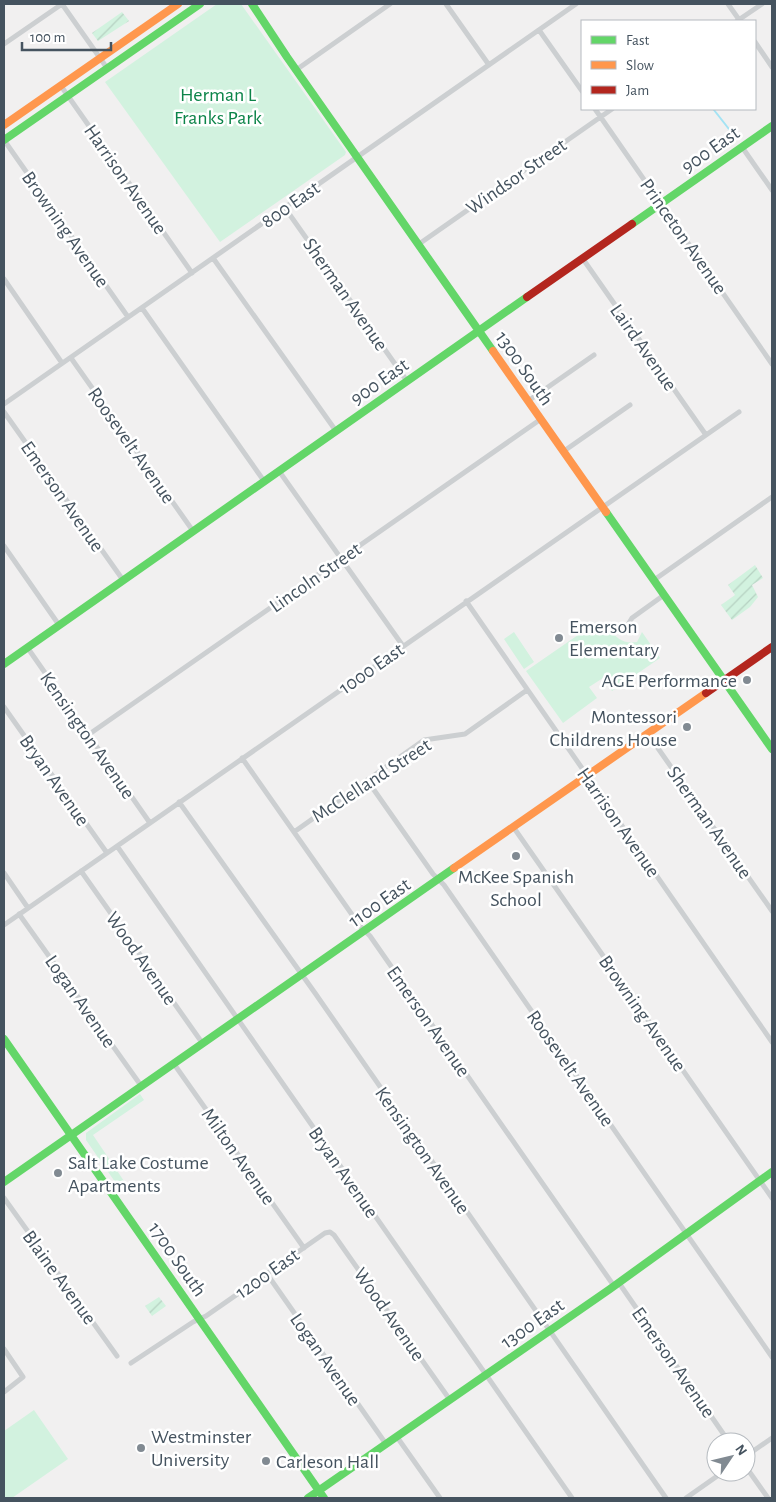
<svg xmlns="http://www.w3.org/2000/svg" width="776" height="1502" viewBox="0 0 776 1502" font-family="'Alegreya Sans',sans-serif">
<defs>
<pattern id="garden-furrows" width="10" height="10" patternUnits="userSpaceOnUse" patternTransform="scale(1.25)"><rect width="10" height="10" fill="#d2f2df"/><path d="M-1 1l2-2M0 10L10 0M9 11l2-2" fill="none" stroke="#b6d1c2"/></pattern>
</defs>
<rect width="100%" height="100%" fill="#f1f0f0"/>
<!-- green -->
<path fill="#d2f2df" d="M217,4H241L346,152L345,155L220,242L105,82Z
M591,626L597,634L609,628C617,639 623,644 637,642L642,632L660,658L612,691L603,678L589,687L597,698L563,723L526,671Z
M514,632L534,662L524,669L504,639Z
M140,1094L144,1100L93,1135L128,1187L122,1192L86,1140V1133Z
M34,1410L68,1459L12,1498H4V1431Z"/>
<!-- garden -->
<path fill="url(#garden-furrows)" d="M122,12L129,21L98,41L92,33Z
M755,565L763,578L752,585L758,597L750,607L732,620L721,605L735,595L728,585Z
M159,1297L166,1306L152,1316L145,1306Z"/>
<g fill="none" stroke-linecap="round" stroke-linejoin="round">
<!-- stream -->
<path stroke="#a3e3f4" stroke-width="2" d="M714,110L736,138"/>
<!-- street -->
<path stroke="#cccfd1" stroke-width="5" d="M62,4L107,68
M446,4L489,65
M728,4L740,21
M737,21L762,4
M539,30L582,91
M755,42L772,67
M4,44L62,4
M296,70L390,4
M61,86L192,273
M595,109L772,364
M4,140L128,317
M742,147L772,190
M285,208L407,381
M419,244L612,109
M213,258L336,431
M583,259L706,435
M4,279L62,363
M142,308L264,481
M71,358L193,531
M528,401L594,355
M4,404L576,4
M4,412L123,580
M564,451L630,405
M279,471L403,646
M4,546L59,625
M654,580L772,497
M466,601L772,1042
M626,628L632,618L664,595
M27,647L150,823
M4,707L107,853
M648,734L772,911
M88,735L541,419
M242,758L360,926L370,936L614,1286
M367,780L433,874L444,885L772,1357
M179,802L315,993L666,1498
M514,828L772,1198
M294,832L424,740L465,734L527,690
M117,846L572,1498
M81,871L203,1044
M4,873L28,908
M19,914L142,1087
M4,925L739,412
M174,1064L304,1248
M4,1198L117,1356
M267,1274L386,1444
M619,1283L729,1442
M4,1349L23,1377L4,1392
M131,1363L193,1322L206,1316L325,1233L330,1232L334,1235L450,1400
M397,1437L440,1498
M746,1456L772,1438
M746,1467L768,1498
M686,1498L723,1472"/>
<!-- fast -->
<path stroke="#63d668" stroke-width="8" d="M252,4L287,57L493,351
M4,140L200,4
M632,224L772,126
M606,512L772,749
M4,664L527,297
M4,1039L324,1498
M4,1182L454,868
M308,1498L610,1289L772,1172"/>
<!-- slow -->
<path stroke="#ff974d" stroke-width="8" d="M4,125L178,4
M493,351L606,512
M454,868L706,693"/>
<!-- jam -->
<path stroke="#b3261e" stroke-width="8" d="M527,297L632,224
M706,693L772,647"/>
</g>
<!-- markers -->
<g fill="#818a92" stroke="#fff" stroke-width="2">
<circle cx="559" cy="638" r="5"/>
<circle cx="747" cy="680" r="5"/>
<circle cx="687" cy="727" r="5"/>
<circle cx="516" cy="856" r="5"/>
<circle cx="58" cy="1173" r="5"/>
<circle cx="141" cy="1448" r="5"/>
<circle cx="266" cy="1461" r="5"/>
</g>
<g text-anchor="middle" stroke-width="5" stroke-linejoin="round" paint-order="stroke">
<!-- park labels -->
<g font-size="20" fill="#0c8449" stroke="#fff">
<text x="218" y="101">Herman L<tspan x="218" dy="23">Franks Park</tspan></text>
</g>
<!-- street labels -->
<g font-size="20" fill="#45535f" stroke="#fff">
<text transform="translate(710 149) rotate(-35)" y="7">900 East</text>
<text transform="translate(516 176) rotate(-35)" y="7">Windsor Street</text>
<text transform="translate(126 179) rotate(55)" y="7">Harrison Avenue</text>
<text transform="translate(290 204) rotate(-35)" y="7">800 East</text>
<text transform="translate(66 229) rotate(55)" y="7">Browning Avenue</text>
<text transform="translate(684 236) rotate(55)" y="7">Princeton Avenue</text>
<text transform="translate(346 294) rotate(55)" y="7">Sherman Avenue</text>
<text transform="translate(644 347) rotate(55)" y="7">Laird Avenue</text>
<text transform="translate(525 368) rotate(55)" y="7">1300 South</text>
<text transform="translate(379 381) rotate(-35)" y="7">900 East</text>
<text transform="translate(132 445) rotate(55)" y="7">Roosevelt Avenue</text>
<text transform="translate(63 496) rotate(55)" y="7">Emerson Avenue</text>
<text transform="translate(315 577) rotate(-35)" y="7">Lincoln Street</text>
<text transform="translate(371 668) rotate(-35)" y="7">1000 East</text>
<text transform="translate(88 735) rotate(55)" y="7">Kensington Avenue</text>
<text transform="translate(55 780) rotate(55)" y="7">Bryan Avenue</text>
<text transform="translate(371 780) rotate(-33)" y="7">McClelland Street</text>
<text transform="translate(619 822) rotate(55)" y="7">Harrison Avenue</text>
<text transform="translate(710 822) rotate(55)" y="7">Sherman Avenue</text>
<text transform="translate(379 902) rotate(-35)" y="7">1100 East</text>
<text transform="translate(142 958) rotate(55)" y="7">Wood Avenue</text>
<text transform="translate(81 1001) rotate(55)" y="7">Logan Avenue</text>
<text transform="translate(643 1013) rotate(55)" y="7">Browning Avenue</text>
<text transform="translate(429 1021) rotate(55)" y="7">Emerson Avenue</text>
<text transform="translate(571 1068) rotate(55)" y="7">Roosevelt Avenue</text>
<text transform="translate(423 1150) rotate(55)" y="7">Kensington Avenue</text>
<text transform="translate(239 1156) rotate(55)" y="7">Milton Avenue</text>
<text transform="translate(344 1172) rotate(55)" y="7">Bryan Avenue</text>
<text transform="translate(178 1259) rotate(55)" y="7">1700 South</text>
<text transform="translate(267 1273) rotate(-35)" y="7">1200 East</text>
<text transform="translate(60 1277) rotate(54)" y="7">Blaine Avenue</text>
<text transform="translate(390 1314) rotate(55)" y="7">Wood Avenue</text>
<text transform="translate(532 1323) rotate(-35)" y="7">1300 East</text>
<text transform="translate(326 1359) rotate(55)" y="7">Logan Avenue</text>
<text transform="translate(674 1362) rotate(55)" y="7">Emerson Avenue</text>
</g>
<!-- poi labels -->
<g font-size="20" fill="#45535f" stroke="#fff" text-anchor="start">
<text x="569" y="633">Emerson<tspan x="569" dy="23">Elementary</tspan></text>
<text x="737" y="687" text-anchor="end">AGE Performance</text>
<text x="677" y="723" text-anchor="end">Montessori<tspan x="677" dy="23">Childrens House</tspan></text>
<text x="516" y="883" text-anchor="middle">McKee Spanish<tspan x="516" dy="23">School</tspan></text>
<text x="68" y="1169">Salt Lake Costume<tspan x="68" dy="23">Apartments</tspan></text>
<text x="151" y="1443">Westminster<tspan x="151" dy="23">University</tspan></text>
<text x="276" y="1468">Carleson Hall</text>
</g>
</g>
<!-- border -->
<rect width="776" height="1502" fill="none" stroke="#45535f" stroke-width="10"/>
<!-- legend -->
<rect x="581" y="20" width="175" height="90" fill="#ffffff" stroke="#b5babf"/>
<rect x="591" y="36" width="25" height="8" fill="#63d668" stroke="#b5babf"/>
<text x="626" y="45" font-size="15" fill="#45535f">Fast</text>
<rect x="591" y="61" width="25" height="8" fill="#ff974d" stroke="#b5babf"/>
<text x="626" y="70" font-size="15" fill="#45535f">Slow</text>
<rect x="591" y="86" width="25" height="8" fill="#b3261e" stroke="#b5babf"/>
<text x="626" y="95" font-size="15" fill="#45535f">Jam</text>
<!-- north arrow -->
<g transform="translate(731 1457) rotate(55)"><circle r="24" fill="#ffffff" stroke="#b5babf"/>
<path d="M0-4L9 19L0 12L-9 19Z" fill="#818a92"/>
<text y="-8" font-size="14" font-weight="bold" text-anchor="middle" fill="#45535f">N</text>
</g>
<!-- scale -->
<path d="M22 42v8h89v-8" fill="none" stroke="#45535f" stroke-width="2.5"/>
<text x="30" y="42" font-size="15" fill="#45535f" stroke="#ffffff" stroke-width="4" paint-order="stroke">100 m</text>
</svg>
